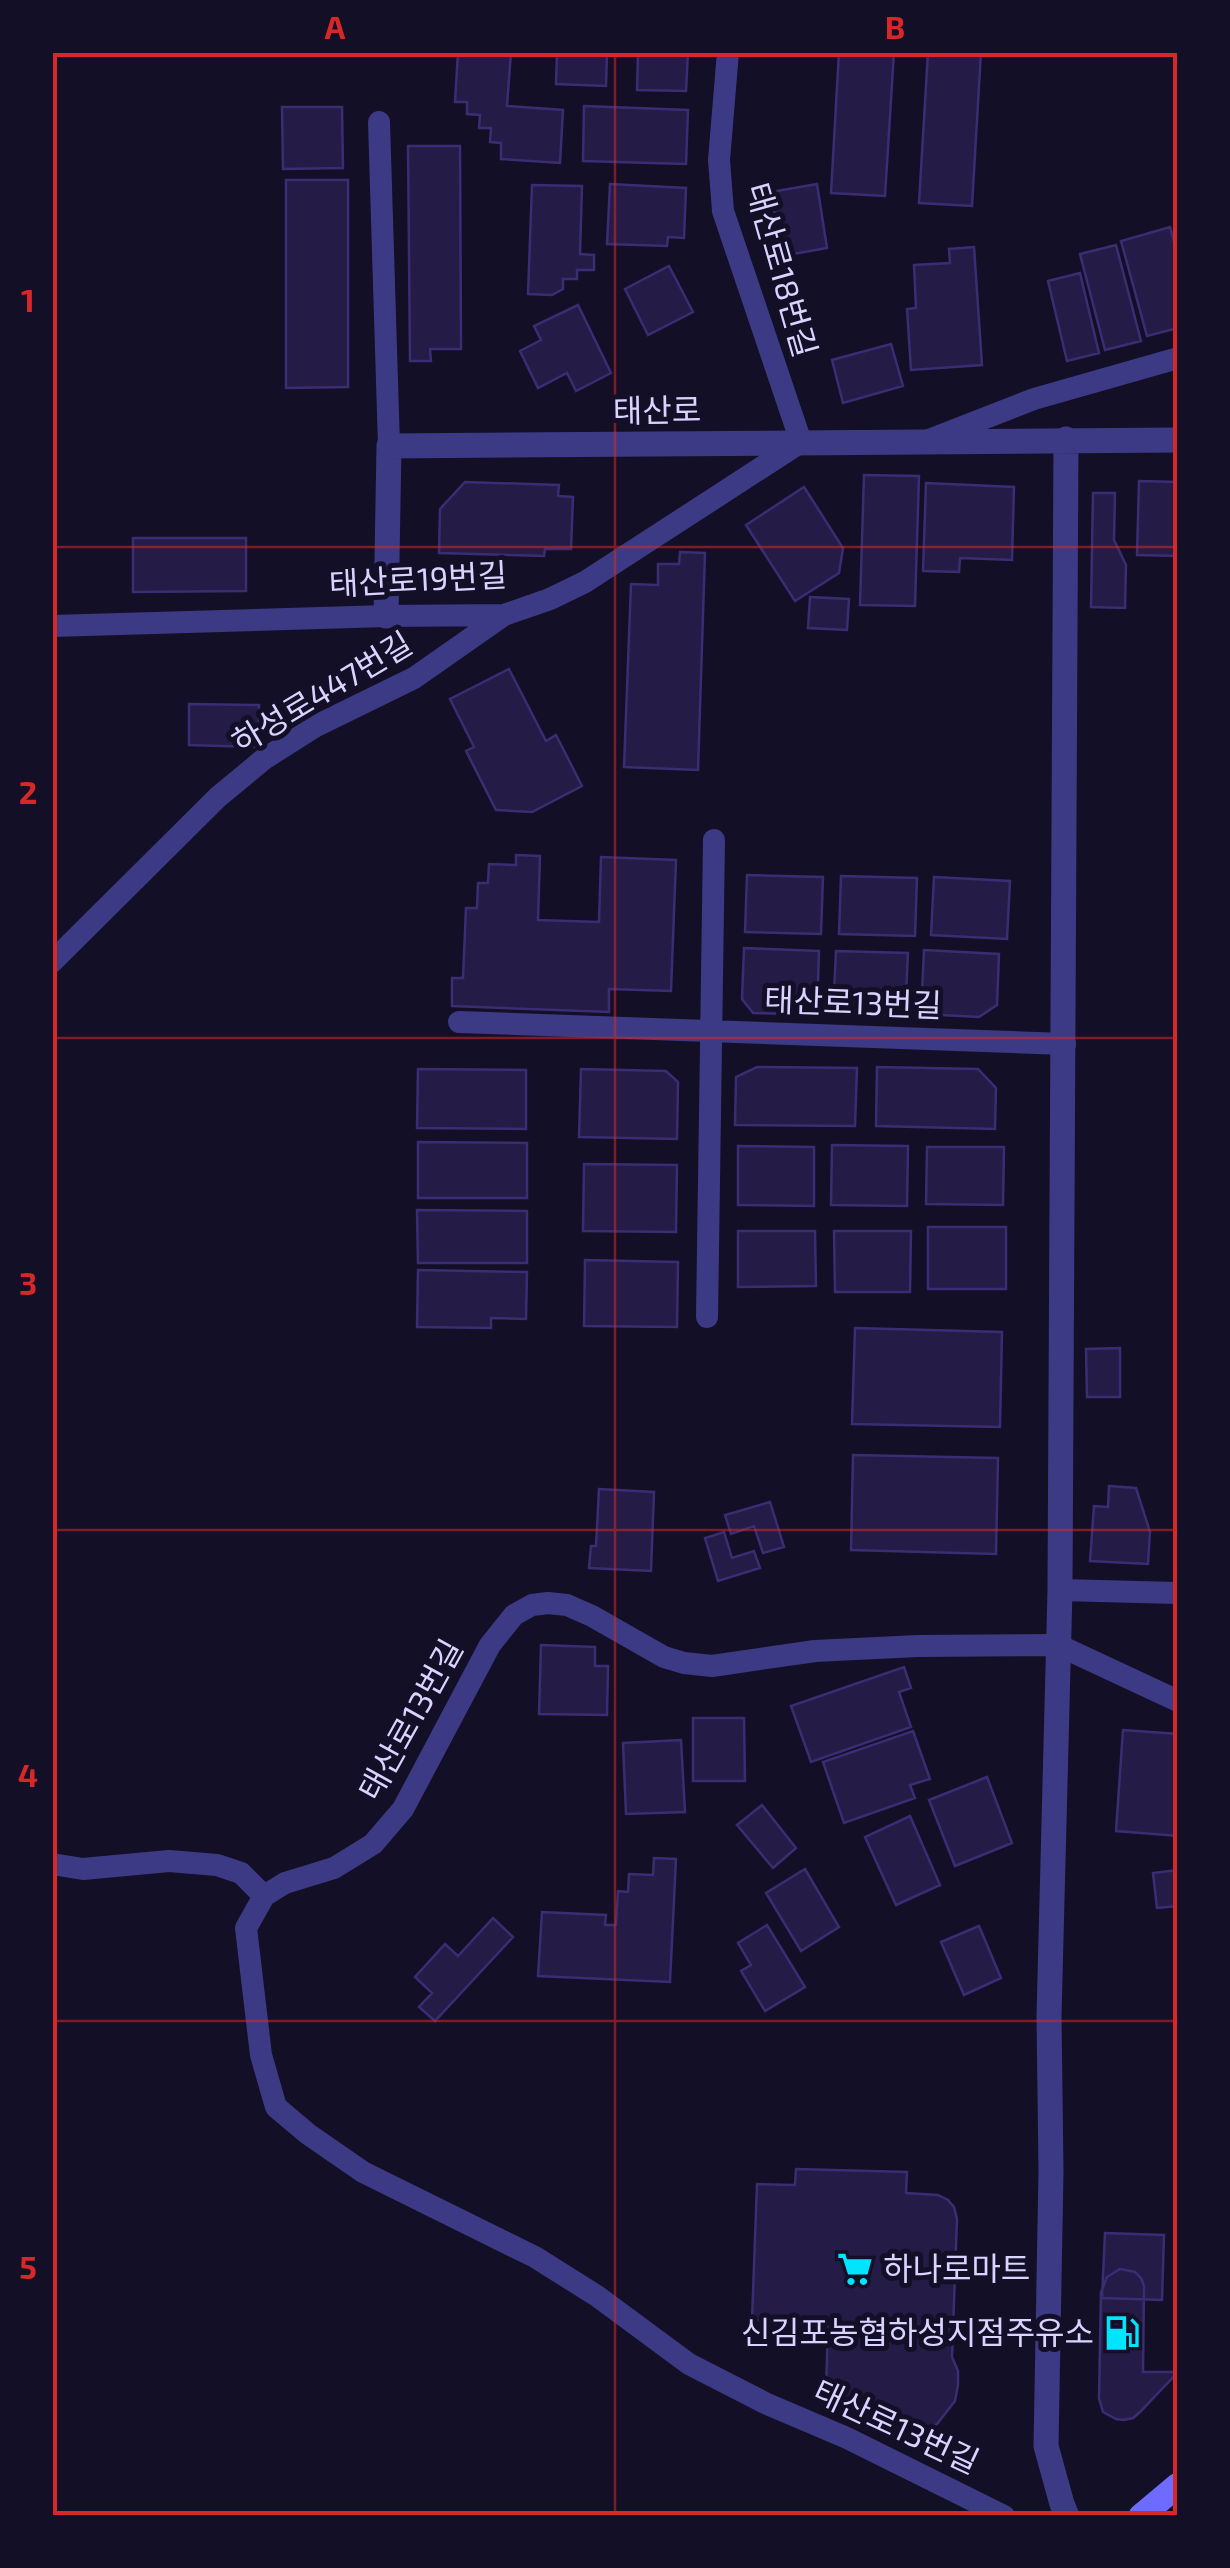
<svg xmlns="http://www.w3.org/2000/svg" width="1230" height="2568" viewBox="0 0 1230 2568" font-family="'Exo 2','Noto Sans KR',sans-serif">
<rect width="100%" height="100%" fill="#130f26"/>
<!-- building -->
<path fill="#241b47" stroke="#3b2d73" stroke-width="2.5" d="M458,52H511L507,106L563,110L560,163L501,159V143L490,142L491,128H479L480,115L467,114V102H455Z
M557,52H607L606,86L556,84Z
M638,52H688L686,91L637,90Z
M839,52H894L885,196L831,193Z
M928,52H981L972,206L919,203Z
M584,106L688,110L686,164L583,161Z
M282,107H342L343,168L283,169Z
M408,146H460L461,349H430L431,361H410Z
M286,180H348V387L286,388Z
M610,184L686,188L684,238L668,237L667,246L607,244Z
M817,184L827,248L782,256L771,192Z
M532,185L582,186L580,254L594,255V270H577V279H563V289L552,295L528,294Z
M1170,227L1178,256V328L1147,336L1121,241Z
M1116,245L1141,341L1105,350L1080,254Z
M974,247L982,365L911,370L907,309L916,308L914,265L950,263L949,249Z
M669,266L693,312L648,335L625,289Z
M1080,273L1099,353L1067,361L1048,281Z
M578,305L611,373L576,391L567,373L538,388L520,351L541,340L534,326Z
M891,344L903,386L843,403L832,360Z
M864,475L919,476L915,606L860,605Z
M1139,481L1178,482V556L1137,555Z
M465,482L559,485L558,496L573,497L571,549H545L544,556L439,553L440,509Z
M926,483L1014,487L1012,560L960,558L959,572L923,571Z
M804,487L843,548L839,573L795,601L746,525Z
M1093,493H1115L1114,540L1126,565L1125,608L1091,607Z
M133,538H246V591L133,592Z
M680,552L705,553L698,770L624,767L631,584L658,585V564H679Z
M810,597L849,599L847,630L808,628Z
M509,669L546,741L556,735L582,786L532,812L496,810L466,751L474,747L450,699Z
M189,704L259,705V747L189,745Z
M516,855L540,856L538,920L599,922L601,857L676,860L671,991L609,989V1012L452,1006V978H463L466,908H477L478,883H488L489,864L516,865Z
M747,875L823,877L821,934L745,932Z
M841,876L917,878L915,936L839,934Z
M934,877L1010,881L1007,939L931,935Z
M744,948L819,951L817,1015L753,1013L742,999Z
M924,950L999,954L997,1005L979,1017L921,1014Z
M836,951L908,953L905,1016L833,1013Z
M757,1067L857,1068L855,1126L735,1125L736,1077Z
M877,1067L978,1069L996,1088L995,1129L876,1126Z
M418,1069L526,1070V1129L417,1128Z
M581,1069L666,1071L678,1082L677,1139L579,1137Z
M418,1142L527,1143V1198H418Z
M832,1145L908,1146L907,1206L831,1205Z
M738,1146L814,1147V1206L738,1205Z
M927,1147H1004L1003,1205L926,1204Z
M584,1164L677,1165L676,1232L583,1231Z
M417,1210L527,1211V1263H418Z
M928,1227H1006V1289H928Z
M738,1231H815L816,1286L738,1287Z
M834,1231H911L910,1292H835Z
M585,1260L678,1262L677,1327L584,1326Z
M418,1270L527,1272L526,1319L491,1318V1328L417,1327Z
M855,1328L1002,1332L1000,1427L852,1424Z
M1120,1348V1397H1087L1086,1349Z
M853,1455L998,1458L996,1554L851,1550Z
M1109,1486L1136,1488L1150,1532L1148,1564L1090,1561L1094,1506L1108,1507Z
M599,1489L654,1492L651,1571L589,1568L591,1546H596Z
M770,1502L784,1547L763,1553L754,1526L731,1534L725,1515Z
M724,1532L732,1558L754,1551L760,1568L718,1581L705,1538Z
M541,1645L595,1647V1666H608L607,1715L539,1714Z
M904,1667L911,1688L899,1692L911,1727L811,1762L791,1706Z
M693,1718H744L745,1781H693Z
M1123,1730L1178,1734V1836L1116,1831Z
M913,1731L930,1779L910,1785L915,1798L844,1823L823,1762Z
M681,1740L685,1812L626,1814L623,1743Z
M987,1777L1012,1843L955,1866L929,1800Z
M762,1805L796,1848L773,1868L737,1825Z
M910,1816L940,1885L896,1905L865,1837Z
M654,1858L676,1859L670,1982L538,1976L542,1912L606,1915L605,1925H616L618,1891L628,1892L629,1874L653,1875Z
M805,1869L839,1927L801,1951L766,1893Z
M1178,1870V1906L1157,1908L1153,1873Z
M493,1918L513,1937L435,2021L419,2007L432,1993L415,1977L445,1944L458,1956Z
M767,1925L805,1987L765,2011L741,1971L751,1965L738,1943Z
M979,1926L1001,1978L964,1995L941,1942Z
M796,2169L907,2172L906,2193L938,2195L948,2200L954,2207L957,2219L952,2357L958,2371V2385L955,2401L937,2424L921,2432L898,2435L883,2429L826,2393L828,2323L752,2320L757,2184L795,2185Z
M1105,2233L1164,2235L1162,2300L1102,2298Z
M1120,2269L1135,2272L1141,2278L1144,2286L1143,2372H1178L1139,2413L1133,2418L1124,2420L1116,2419L1103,2412L1099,2398L1101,2292L1107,2277Z"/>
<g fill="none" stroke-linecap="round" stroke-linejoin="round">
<!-- lane -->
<path stroke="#3d3a85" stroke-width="22" d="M379,122L389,446
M929,440L1034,399L1178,358
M52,626L386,616L504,615L550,599L585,582L801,442L723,211L719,160L728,52
M52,962L218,797L264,759L316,726L414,678L504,615
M459,1022L1065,1044
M707,1317L714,840
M1060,1590L1178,1593
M52,1864L83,1869L169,1861L217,1865L241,1873L264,1896
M1004,2516L847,2438L765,2403L689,2364L597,2296L535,2257L363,2172L308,2134L276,2107L261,2055L246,1928L264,1896L285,1883L334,1868L373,1844L403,1809L490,1645L514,1615L532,1605L548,1603L567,1605L592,1616L664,1657L684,1663L712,1666L815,1651L918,1646L1058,1645L1178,1701"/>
<!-- street -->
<path stroke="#3d3a85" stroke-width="25" d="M1066,439L1060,1590L1049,2016L1051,2171L1046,2446L1062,2504L1067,2516
M386,616L389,446L1178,440"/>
<!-- secondary -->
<path stroke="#6f6bff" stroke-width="25" d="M1141,2516L1178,2485"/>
</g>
<!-- grid -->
<path fill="none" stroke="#d62828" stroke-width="2.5" stroke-opacity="0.55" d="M615,52V2516M52,547H1178M52,1038H1178M52,1530H1178M52,2021H1178"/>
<!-- icons -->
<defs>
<symbol id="supermarket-bare" viewBox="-9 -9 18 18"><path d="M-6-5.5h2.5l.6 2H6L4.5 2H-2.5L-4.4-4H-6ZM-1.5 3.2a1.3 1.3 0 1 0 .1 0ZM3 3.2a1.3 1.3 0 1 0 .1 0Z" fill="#00e5ff" stroke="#130f26" stroke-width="2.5" paint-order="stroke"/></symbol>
<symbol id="fuel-bare" viewBox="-9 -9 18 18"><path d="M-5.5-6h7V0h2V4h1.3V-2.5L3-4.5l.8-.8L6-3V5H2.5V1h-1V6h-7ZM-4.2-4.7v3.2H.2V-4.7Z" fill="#00e5ff" stroke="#130f26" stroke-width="2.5" paint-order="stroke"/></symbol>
</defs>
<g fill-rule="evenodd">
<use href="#supermarket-bare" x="830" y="2244" width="50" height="50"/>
<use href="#fuel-bare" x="1097" y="2308" width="50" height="50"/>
</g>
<g text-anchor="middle" stroke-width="10" stroke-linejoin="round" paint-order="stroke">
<!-- street labels -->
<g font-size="32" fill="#d9d4ff" stroke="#130f26">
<text transform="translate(781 270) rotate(74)" y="11">태산로18번길</text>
<text transform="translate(657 411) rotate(-1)" y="11">태산로</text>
<text transform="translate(418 580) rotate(-3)" y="11">태산로19번길</text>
<text transform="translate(322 693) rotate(-31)" y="11">하성로447번길</text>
<text transform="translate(853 1003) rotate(2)" y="11">태산로13번길</text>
<text transform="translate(411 1720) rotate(-61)" y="11">태산로13번길</text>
<text transform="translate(896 2427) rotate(25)" y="11">태산로13번길</text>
</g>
<!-- poi labels -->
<g font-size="32" fill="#d9d4ff" stroke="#130f26" text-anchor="start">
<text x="883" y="2280">하나로마트</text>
<text x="1094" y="2344" text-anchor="end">신김포농협하성지점주유소</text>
</g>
</g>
<!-- border -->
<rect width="1230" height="2568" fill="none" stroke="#130f26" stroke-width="110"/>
<rect x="55" y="55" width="1120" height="2458" fill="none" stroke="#d62828" stroke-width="4"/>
<g font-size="32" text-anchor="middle" font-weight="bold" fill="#d62828">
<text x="335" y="39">A</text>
<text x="895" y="39">B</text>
<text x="28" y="312">1</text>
<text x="28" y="804">2</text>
<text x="28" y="1295">3</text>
<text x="28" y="1787">4</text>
<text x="28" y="2279">5</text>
</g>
</svg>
